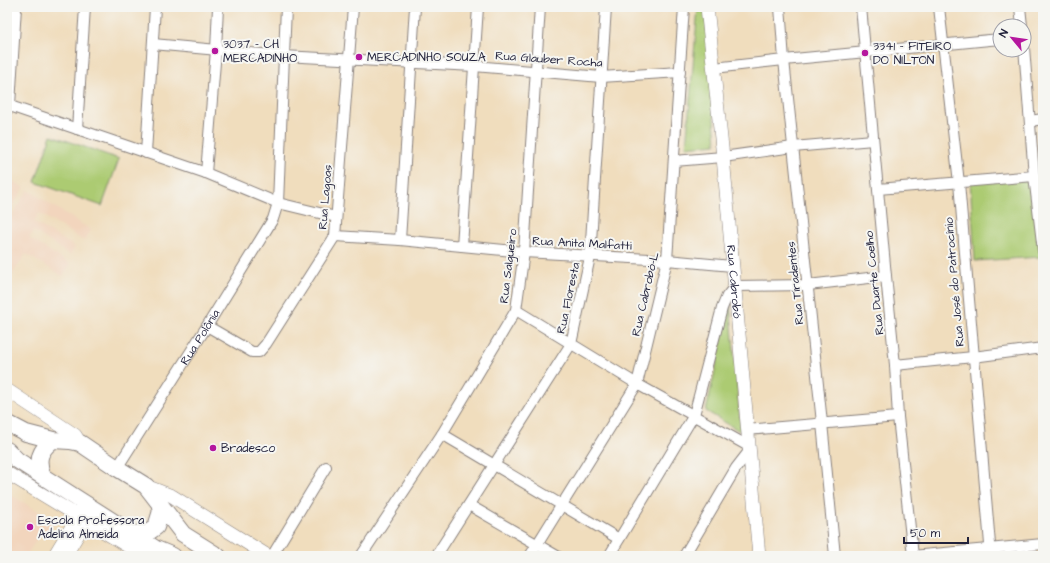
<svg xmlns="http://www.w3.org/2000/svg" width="1050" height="563" viewBox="0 0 1050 563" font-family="'Architects Daughter',sans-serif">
<rect width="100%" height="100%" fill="#f6f6f2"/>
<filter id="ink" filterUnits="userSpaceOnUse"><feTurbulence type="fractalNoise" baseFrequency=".025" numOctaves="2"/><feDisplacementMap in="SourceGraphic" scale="8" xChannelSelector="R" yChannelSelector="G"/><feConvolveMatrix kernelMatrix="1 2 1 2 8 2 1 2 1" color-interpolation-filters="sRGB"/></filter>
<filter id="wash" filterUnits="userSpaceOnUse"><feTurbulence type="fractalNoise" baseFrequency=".012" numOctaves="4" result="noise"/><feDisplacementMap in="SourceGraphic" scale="16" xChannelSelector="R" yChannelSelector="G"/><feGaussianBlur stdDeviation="0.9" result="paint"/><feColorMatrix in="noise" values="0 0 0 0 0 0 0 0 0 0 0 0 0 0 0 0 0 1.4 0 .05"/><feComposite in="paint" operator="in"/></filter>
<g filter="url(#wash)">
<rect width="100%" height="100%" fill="#f0ddbd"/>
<!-- built -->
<path fill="#f2d5bd" d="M9,178L24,188L7,214V180Z
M28,190L91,230L84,241L39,213L34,222L75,247L70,255L34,231L29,238L70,264L63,276L26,254L7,282V223Z
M7,493L55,521L48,535L41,532L26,556H7Z"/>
<!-- green -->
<path fill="#accb72" stroke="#677656" d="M698,7H705L716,144L686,147Z
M51,135L119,159L102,206L35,182Z
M1037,176L1041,257L975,261L970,180Z
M730,303L741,432L706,411Z"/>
</g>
<g filter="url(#ink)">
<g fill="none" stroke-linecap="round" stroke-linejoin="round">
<defs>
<g id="minor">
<path d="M780,7L784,60L822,423L835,556"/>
<path d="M861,7L886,276L895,365L898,417L913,556"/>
<path d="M939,7L959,183L991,556"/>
<path d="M1020,7L1022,26"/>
<path d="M153,44L283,56L474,66L601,77L680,72"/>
<path d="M1024,47L1034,176L1043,251"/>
<path d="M714,68L784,60L1000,39"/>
<path d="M7,105L206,173L278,203L336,217"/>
<path d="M7,110L10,105L16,7"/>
<path d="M1030,121L1043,119"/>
<path d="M77,129L85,7"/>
<path d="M146,153L155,7"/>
<path d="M674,161L723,157L793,147L873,140"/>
<path d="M206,173L216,50L218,7"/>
<path d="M878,189L1034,176"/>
<path d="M335,236L400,240L524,252L667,260L732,266"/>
<path d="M400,240L415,7"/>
<path d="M462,246L478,7"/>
<path d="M516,310L637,384L750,447"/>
<path d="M207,326L252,352H259L266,344L335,236L353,7"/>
<path d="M895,365L973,357L1043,348"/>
<path d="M747,430L898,417"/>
<path d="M442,434L619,539"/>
<path id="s1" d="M117,468L207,326L273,219L278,203L286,7"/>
<path d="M469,505L557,556"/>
<path d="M272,556L326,467"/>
<path d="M361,556L442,434L516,310L524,252L540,7"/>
<path d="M436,556L571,344L590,257L606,7"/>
<path d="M530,556L637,384L667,260L684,7"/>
<path d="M609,556L694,415L722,308L727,296L735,286L808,285L886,276"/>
<path d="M684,556L736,468L750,450"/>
<path d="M912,556L1043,544"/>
</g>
<g id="tertiary">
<path id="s2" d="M707,7L723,157L759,556"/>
<path d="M7,390L75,435L80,443"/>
<path d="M7,473L144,556"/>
<path d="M146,486L172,496L268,556"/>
<path d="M54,556L83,508"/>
<path d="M65,556L91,513"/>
</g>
<path id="primary" d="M7,423L26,433L53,440L70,441L80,443L117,468L146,486L183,534L218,556
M7,450L17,460L156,549L173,556
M42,475C37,459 39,451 53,440
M134,534L149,532L156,527L161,511L159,502"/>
</defs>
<!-- minor casing -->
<use href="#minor" stroke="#89807c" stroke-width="12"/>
<!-- tertiary casing -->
<use href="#tertiary" stroke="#89807c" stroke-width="14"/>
<!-- primary casing -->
<use href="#primary" stroke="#89807c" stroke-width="18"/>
<!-- minor -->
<use href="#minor" stroke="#fff" stroke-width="10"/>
<!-- tertiary -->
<use href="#tertiary" stroke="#fff" stroke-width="13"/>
<!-- primary -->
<use href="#primary" stroke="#fff" stroke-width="16"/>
</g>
</g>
<!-- markers -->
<g fill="#b5179e" stroke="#f6f6f2" stroke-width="1.5">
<circle cx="215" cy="51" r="4"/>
<circle cx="865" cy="53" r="4"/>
<circle cx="359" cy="57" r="4"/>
<circle cx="213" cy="448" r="4"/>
<circle cx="30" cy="527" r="4"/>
</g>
<g text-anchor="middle" stroke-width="4" stroke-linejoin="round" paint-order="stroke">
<!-- poi labels -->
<g font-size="12" fill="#22223b" stroke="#f6f6f2" text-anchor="start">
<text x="223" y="48">3037 - CH<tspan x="223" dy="14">MERCADINHO</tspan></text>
<text x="873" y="50">3341 - FITEIRO<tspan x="873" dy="14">DO NILTON</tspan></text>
<text x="367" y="61">MERCADINHO SOUZA</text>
<text x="221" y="452">Bradesco</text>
<text x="38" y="524">Escola Professora<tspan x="38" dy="14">Adelina Almeida</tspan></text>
</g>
<!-- street labels -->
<g font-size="12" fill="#22223b" stroke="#f6f6f2">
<text transform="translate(549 59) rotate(4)" y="4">Rua Glauber Rocha</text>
<text transform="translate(325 197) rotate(-85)" y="4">Rua Lagoas</text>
<text transform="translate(582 243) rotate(3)" y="4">Rua Anita Malfatti</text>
<text transform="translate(508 266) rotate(-83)" y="4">Rua Salgueiro</text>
<text dy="4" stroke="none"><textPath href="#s2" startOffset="276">Rua Cabrobó</textPath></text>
<text transform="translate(954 282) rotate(-95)" y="4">Rua José do Patrocínio</text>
<text transform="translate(795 283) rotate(-96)" y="4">Rua Tiradentes</text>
<text transform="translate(874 283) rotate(-96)" y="4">Rua Duarte Coelho</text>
<text transform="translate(645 294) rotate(-77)" y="4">Rua Cabrobó-L</text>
<text transform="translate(568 298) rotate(-78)" y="4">Rua Floresta</text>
<text dy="4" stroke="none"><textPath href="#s1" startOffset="155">Rua Polônia</textPath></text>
</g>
</g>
<!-- margin -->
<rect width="1050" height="563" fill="none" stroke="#f6f6f2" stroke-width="24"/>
<!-- north arrow -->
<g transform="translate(1012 38) rotate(299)"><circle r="19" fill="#f6f6f2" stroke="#a1a1a9"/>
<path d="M0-3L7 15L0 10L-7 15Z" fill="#b5179e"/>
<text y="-6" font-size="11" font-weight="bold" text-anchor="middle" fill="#22223b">N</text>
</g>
<!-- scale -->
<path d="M904 537v6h64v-6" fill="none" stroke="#22223b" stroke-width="2"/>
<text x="910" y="537" font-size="12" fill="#22223b" stroke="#f6f6f2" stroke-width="3" paint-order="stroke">50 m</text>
</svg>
